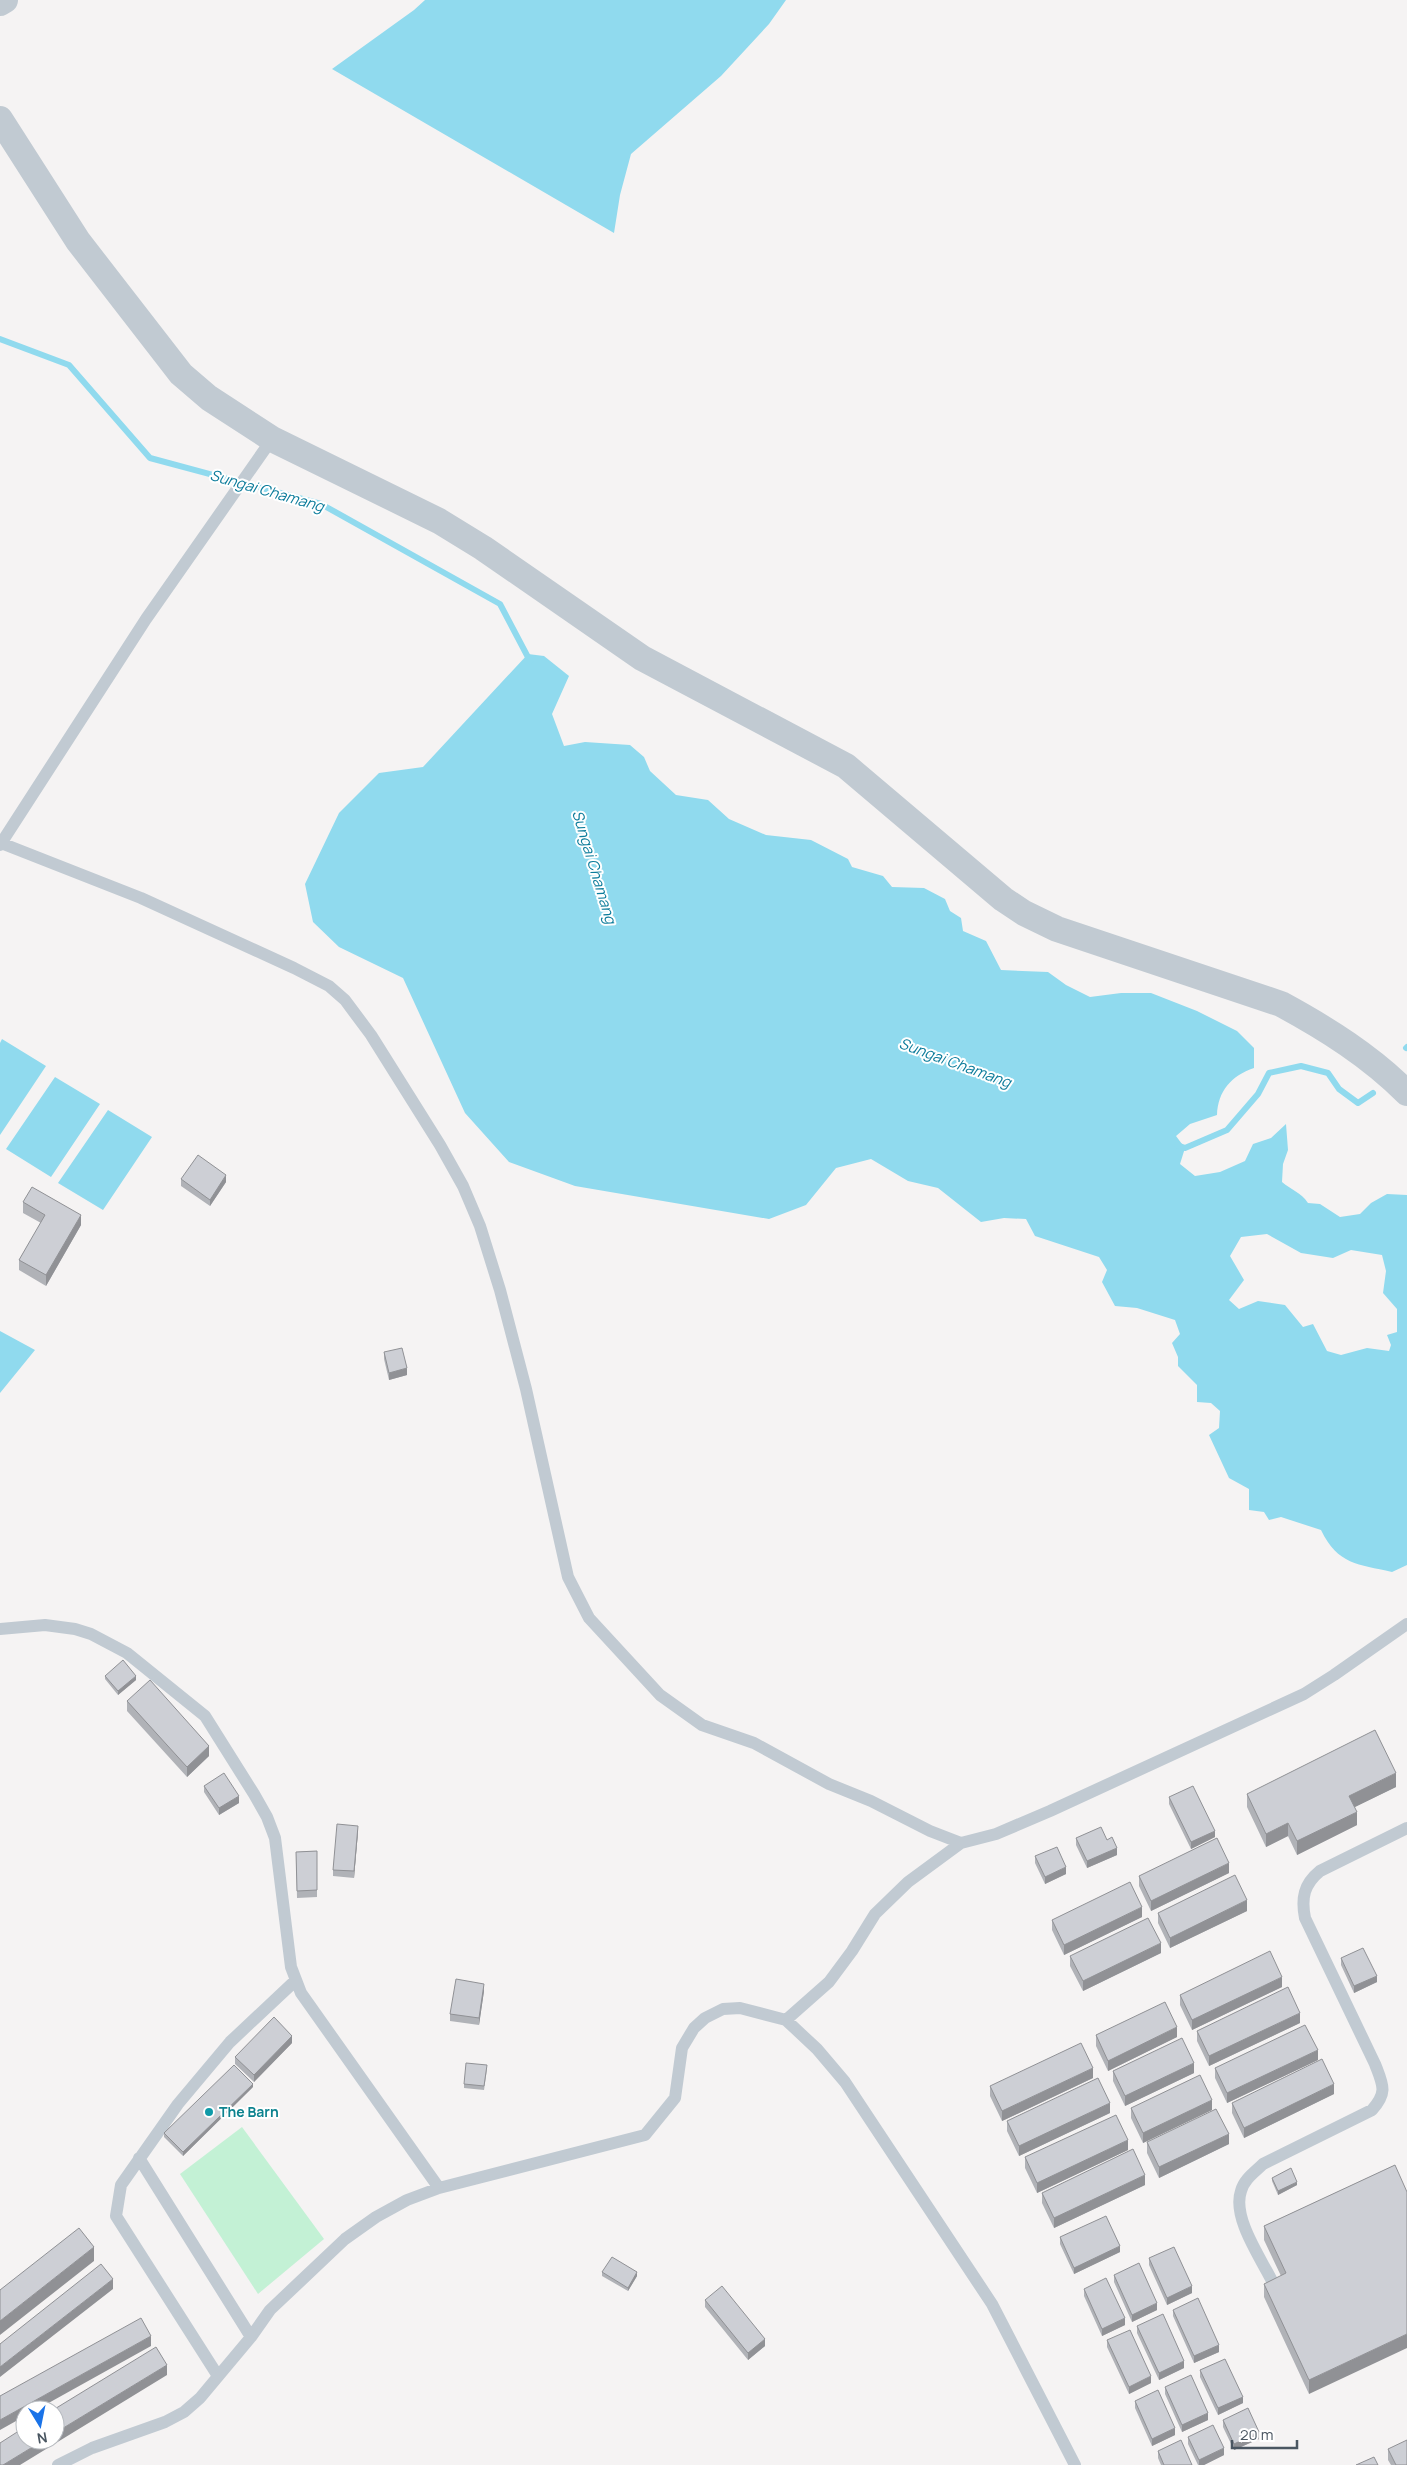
<svg xmlns="http://www.w3.org/2000/svg" width="1407" height="2465" viewBox="0 0 1407 2465" font-family="Manrope,sans-serif">
<rect width="100%" height="100%" fill="#f5f3f3"/>
<!-- green -->
<path fill="#c3f1d5" d="M242,2127L324,2239L258,2294L180,2174Z"/>
<!-- water -->
<path fill="#90daee" fill-rule="evenodd" d="M425,0H786L769,24L721,76L631,154L620,195L614,233L332,69L414,10Z
M528,654L544,656L569,676L552,714L564,746L585,742L630,745L644,757L650,771L676,795L708,800L729,819L766,835L811,840L848,859L852,867L883,876L892,887L924,888L945,899L950,911L961,918L963,931L986,941L1001,970L1048,972L1066,985L1090,997L1121,993H1151L1197,1011L1237,1031L1254,1048V1068C1231,1076 1218,1091 1217,1115L1190,1124L1176,1136L1185,1148L1180,1164L1195,1176L1220,1172L1245,1161L1253,1144L1271,1138L1286,1124L1288,1150L1283,1164L1282,1182C1291,1190 1301,1192 1308,1203L1320,1204L1340,1217L1360,1214L1371,1203L1387,1194L1407,1195V1565L1392,1572C1358,1564 1338,1565 1321,1530L1281,1517L1269,1520L1264,1512L1249,1510V1489L1229,1478L1209,1435L1219,1428L1220,1411L1211,1403L1197,1402V1385L1178,1366V1357L1172,1343L1180,1334L1175,1320L1137,1308L1115,1306L1102,1282L1107,1270L1099,1257L1035,1236L1026,1219L1004,1218L981,1222L938,1188L908,1181L871,1159L836,1168L806,1205L769,1219L575,1186L509,1162L465,1113L403,978L339,947L313,922L305,884L339,813L379,773L423,767ZM1267,1234L1301,1253L1333,1258L1351,1250L1382,1255L1386,1271L1383,1293L1397,1309V1332L1387,1335L1391,1345L1389,1351L1367,1348L1341,1355L1327,1351L1313,1324L1303,1327L1285,1305L1258,1301L1239,1309L1229,1300L1244,1280L1230,1256L1241,1237Z
M2,1039L46,1066L0,1135V1043Z
M55,1077L100,1104L51,1177L6,1149Z
M108,1110L152,1137L103,1210L58,1183Z
M0,1331L35,1350L0,1393Z"/>
<g fill="none" stroke-linecap="round" stroke-linejoin="round">
<!-- stream -->
<path stroke="#90daee" stroke-width="6" d="M0,339L69,365L150,458L321,504L500,604L530,661
M1406,1048L1407,1047
M1177,1145L1185,1148L1227,1130L1258,1094L1269,1073L1301,1066L1328,1073L1339,1089L1358,1103L1373,1093"/>
<!-- lane -->
<path stroke="#c1cad2" stroke-width="12" d="M1,843L141,898L294,968L329,986L345,1000L371,1035L440,1145L463,1186L480,1226L500,1290L526,1389L568,1577L589,1618L660,1695L702,1725L754,1743L829,1784L871,1801L930,1831L961,1843
M0,845L146,619L272,439
M0,1629L45,1625L75,1629L91,1634L127,1653L205,1716L254,1794L267,1817L275,1838L291,1967L301,1993L439,2188
M786,2020L829,1982L852,1951L875,1914L908,1882L961,1843L996,1834L1050,1811L1304,1694L1334,1675L1407,1624
M139,2158L251,2337
M1272,2281C1260,2257 1232,2217 1241,2191C1244,2179 1255,2172 1263,2164L1372,2110C1388,2092 1383,2085 1375,2064L1305,1918C1301,1898 1304,1884 1320,1871L1407,1828
M218,2376L116,2216L121,2185L178,2104L230,2042L295,1981
M58,2465L92,2448L165,2422L184,2412L200,2398L251,2337L270,2310L345,2239L376,2217L407,2200L439,2188L645,2135L675,2098L682,2048L694,2028L705,2018L723,2009L740,2008L786,2020L817,2049L845,2082L992,2304L1075,2465"/>
<!-- street -->
<path stroke="#c1cad2" stroke-width="26" d="M0,3L5,0
M0,119L78,241L181,374L209,398L272,439L439,521L483,548L642,658L846,766L1003,899L1024,913L1057,929L1281,1004C1327,1029 1370,1056 1407,1093"/>
</g>
<!-- wall -->
<path fill="#b0b2b7" d="M181,1179L226,1182L210,1206L181,1186Z
M23,1202L81,1225L46,1286L19,1270V1260L41,1223L23,1213Z
M384,1352L407,1375L389,1380L384,1359Z
M105,1676L136,1680L118,1695L105,1679Z
M127,1701L209,1756L187,1777L127,1711Z
M204,1786L239,1803L219,1815L204,1792Z
M1396,1787L1354,1807L1357,1825L1297,1855L1288,1836L1266,1847L1247,1807V1794Z
M1169,1797L1215,1837L1191,1849L1169,1804Z
M358,1832L354,1878L333,1876V1870Z
M1076,1838L1107,1840L1117,1855L1087,1868L1076,1845Z
M317,1851V1897L297,1898L296,1852Z
M1035,1856L1066,1874L1045,1884L1035,1863Z
M1229,1873L1151,1911L1139,1886V1876Z
M1247,1911L1170,1948L1158,1923V1913Z
M1142,1917L1064,1955L1052,1930V1920Z
M1161,1953L1083,1991L1070,1966V1956Z
M1341,1958L1377,1982L1354,1993L1341,1965Z
M1282,1987L1192,2030L1180,2005V1995Z
M484,1991L479,2025L450,2021V2014Z
M1300,2023L1209,2066L1197,2041V2031Z
M1096,2035L1177,2037L1108,2071L1096,2046Z
M292,2043L254,2082L235,2064V2057Z
M1318,2060L1227,2103L1215,2078V2068Z
M487,2069L484,2090L464,2088V2084Z
M1113,2071L1194,2073L1125,2106L1113,2081Z
M1093,2078L1002,2121L990,2096V2086Z
M253,2087L183,2156L164,2137V2133Z
M1334,2094L1244,2138L1232,2113V2103Z
M1131,2108L1212,2110L1143,2143L1131,2118Z
M1110,2113L1019,2156L1007,2131V2121Z
M1147,2142L1229,2144L1159,2178L1147,2153Z
M1128,2150L1037,2193L1025,2168V2157Z
M1395,2165L1309,2394L1264,2297V2284L1281,2276L1264,2240V2226Z
M1272,2178L1297,2185L1278,2195L1272,2181Z
M1145,2185L1054,2228L1042,2203V2193Z
M1060,2237L1120,2252L1074,2274L1060,2244Z
M1149,2258L1192,2293L1167,2305L1149,2265Z
M602,2272L637,2276L628,2291L602,2276Z
M1114,2275L1157,2310L1132,2322L1114,2282Z
M1084,2289L1125,2325L1102,2336L1084,2296Z
M705,2300L765,2346L748,2360L705,2307Z
M1173,2310L1219,2352L1194,2363L1173,2316Z
M1137,2326L1184,2368L1159,2380L1137,2333Z
M1107,2340L1151,2383L1129,2394L1107,2347Z
M1200,2370L1243,2403L1218,2415L1200,2377Z
M1165,2387L1208,2420L1182,2432L1165,2394Z
M1135,2401L1175,2435L1152,2446L1135,2408Z
M1223,2420L1259,2439L1234,2450L1223,2427Z
M1188,2437L1224,2455L1204,2465H1198L1188,2444Z
M1388,2449L1407,2465H1391L1388,2460Z
M1158,2451L1192,2465H1161L1158,2458Z"/>
<!-- shaded-wall -->
<path fill="#909195" d="M226,1175V1182L210,1206V1200Z
M81,1215V1225L46,1286V1275Z
M407,1368V1375L389,1380V1373Z
M136,1676V1680L118,1695V1691Z
M209,1746V1756L187,1777V1767Z
M1396,1773V1787L1349,1810V1796Z
M239,1796V1803L219,1815V1808Z
M1357,1812V1825L1297,1855V1841Z
M1288,1823V1836L1266,1847V1834Z
M358,1826V1832L354,1878V1871Z
M1215,1831V1837L1191,1849V1842Z
M1117,1848V1855L1087,1868V1861Z
M1229,1863V1873L1151,1911V1901Z
M1066,1867V1874L1045,1884V1877Z
M1247,1900V1911L1170,1948V1938Z
M1142,1907V1917L1064,1955V1945Z
M1161,1943V1953L1083,1991V1981Z
M1377,1976V1982L1354,1993V1986Z
M1282,1977V1987L1192,2030V2020Z
M484,1984V1991L479,2025V2018Z
M1300,2013V2023L1209,2066V2056Z
M1177,2027V2037L1108,2071V2061Z
M292,2036V2043L254,2082V2075Z
M1318,2050V2060L1227,2103V2093Z
M1194,2063V2073L1125,2106V2096Z
M1093,2068V2078L1002,2121V2111Z
M253,2084V2087L183,2156V2152Z
M1334,2084V2094L1244,2138V2128Z
M1212,2100V2110L1143,2143V2133Z
M1110,2103V2113L1019,2156V2146Z
M1229,2134V2144L1159,2178V2167Z
M1128,2140V2150L1037,2193V2183Z
M1145,2175V2185L1054,2228V2218Z
M1297,2182V2185L1278,2195V2191Z
M1120,2246V2252L1074,2274V2268Z
M94,2247V2261L0,2335V2321Z
M637,2272V2276L628,2291V2288Z
M113,2279V2289L0,2377V2367Z
M1192,2286V2293L1167,2305V2298Z
M1157,2303V2310L1132,2322V2315Z
M1125,2318V2325L1102,2336V2329Z
M1407,2334V2348L1309,2394V2380Z
M151,2336V2346L36,2410H25V2416L0,2430V2420Z
M765,2339V2346L748,2360V2353Z
M1219,2345V2352L1194,2363V2356Z
M1184,2361V2368L1159,2380V2373Z
M167,2365V2375L20,2465H3L44,2440H55V2433Z
M1151,2376V2383L1129,2394V2387Z
M1243,2397V2403L1218,2415V2408Z
M1208,2413V2420L1182,2432V2425Z
M1175,2428V2435L1152,2446V2439Z
M1259,2432V2439L1234,2450V2444Z
M1224,2448V2455L1204,2465H1199V2460Z"/>
<!-- building -->
<path fill="#cdcfd5" stroke="#909195" d="M198,1155L226,1175L210,1200L181,1179Z
M32,1187L81,1215L46,1275L19,1260L45,1215L23,1202Z
M402,1348L407,1368L389,1373L384,1352Z
M123,1660L136,1676L118,1691L105,1676Z
M150,1680L209,1746L187,1767L127,1701Z
M1375,1730L1396,1773L1349,1796L1357,1812L1297,1841L1288,1823L1266,1834L1247,1794Z
M224,1773L239,1796L219,1808L204,1786Z
M1193,1786L1215,1831L1191,1842L1169,1797Z
M337,1824L358,1826L354,1871L333,1870Z
M1101,1827L1107,1840L1112,1837L1117,1848L1087,1861L1076,1838Z
M1217,1838L1229,1863L1151,1901L1139,1876Z
M1057,1847L1066,1867L1045,1877L1035,1856Z
M317,1851V1890L297,1891L296,1852Z
M1235,1875L1247,1900L1170,1938L1158,1913Z
M1130,1882L1142,1907L1064,1945L1052,1920Z
M1148,1918L1161,1943L1083,1981L1070,1956Z
M1363,1948L1377,1976L1354,1986L1341,1958Z
M1270,1951L1282,1977L1192,2020L1180,1995Z
M456,1979L484,1984L479,2018L450,2014Z
M1288,1987L1300,2013L1209,2056L1197,2031Z
M1165,2002L1177,2027L1108,2061L1096,2035Z
M274,2017L292,2036L254,2075L235,2057Z
M1305,2025L1318,2050L1227,2093L1215,2068Z
M1182,2038L1194,2063L1125,2096L1113,2071Z
M1081,2043L1093,2068L1002,2111L990,2086Z
M1322,2059L1334,2084L1244,2128L1232,2103Z
M466,2063L487,2065L484,2086L464,2084Z
M234,2065L253,2084L183,2152L164,2133Z
M1200,2075L1212,2100L1143,2133L1131,2108Z
M1098,2078L1110,2103L1019,2146L1007,2121Z
M1216,2109L1229,2134L1159,2167L1147,2142Z
M1116,2115L1128,2140L1037,2183L1025,2157Z
M1133,2149L1145,2175L1054,2218L1042,2193Z
M1395,2165L1407,2192V2334L1309,2380L1264,2284L1286,2273L1264,2226Z
M1291,2168L1297,2182L1278,2191L1272,2178Z
M1106,2216L1120,2246L1074,2268L1060,2237Z
M79,2228L94,2247L0,2321V2290Z
M1174,2247L1192,2286L1167,2298L1149,2258Z
M612,2257L637,2272L628,2288L602,2272Z
M1139,2263L1157,2303L1132,2315L1114,2275Z
M101,2264L113,2279L0,2367V2344Z
M1106,2278L1125,2318L1102,2329L1084,2289Z
M722,2286L765,2339L748,2353L705,2300Z
M1198,2298L1219,2345L1194,2356L1173,2310Z
M1163,2314L1184,2361L1159,2373L1137,2326Z
M141,2318L151,2336L0,2420V2396Z
M1130,2330L1151,2376L1129,2387L1107,2340Z
M156,2347L167,2365L55,2433V2410H53Z
M1225,2359L1243,2397L1218,2408L1200,2370Z
M1191,2375L1208,2413L1182,2425L1165,2387Z
M1158,2390L1175,2428L1152,2439L1135,2401Z
M1248,2408L1259,2432L1234,2444L1223,2420Z
M1213,2425L1224,2448L1199,2460L1188,2437Z
M25,2427V2440H44L3,2465H0V2443Z
M1181,2440L1192,2465H1164L1158,2451Z
M1407,2440V2465H1396L1388,2449Z
M1374,2457L1378,2465H1356Z"/>
<!-- markers -->
<circle fill="#0f9aa8" stroke="#fff" stroke-width="2" cx="209" cy="2112" r="5"/>
<g text-anchor="middle" stroke-width="4" stroke-linejoin="round" paint-order="stroke">
<!-- culture labels -->
<g font-size="14" font-weight="bold" fill="#0d838f" stroke="#fff" text-anchor="start">
<text x="219" y="2117">The Barn</text>
</g>
<!-- water labels -->
<g font-size="15" font-style="italic" fill="#0c7c9b" stroke="#fff">
<text transform="translate(267 491) rotate(16)" y="5">Sungai Chamang</text>
<text transform="translate(594 867) rotate(73)" y="5">Sungai Chamang</text>
<text transform="translate(955 1063) rotate(20)" y="5">Sungai Chamang</text>
</g>
</g>
<!-- north arrow -->
<g transform="translate(40 2425) rotate(170)"><circle r="24" fill="#ffffff" stroke="#b7bbc0"/>
<path d="M0-4L9 19L0 12L-9 19Z" fill="#1a73e8"/>
<text y="-8" font-size="14" font-weight="bold" text-anchor="middle" fill="#4a5661">N</text>
</g>
<!-- scale -->
<path d="M1232 2440v8h65v-8" fill="none" stroke="#4a5661" stroke-width="2.5"/>
<text x="1240" y="2440" font-size="15" fill="#4a5661" stroke="#ffffff" stroke-width="4" paint-order="stroke">20 m</text>
</svg>
